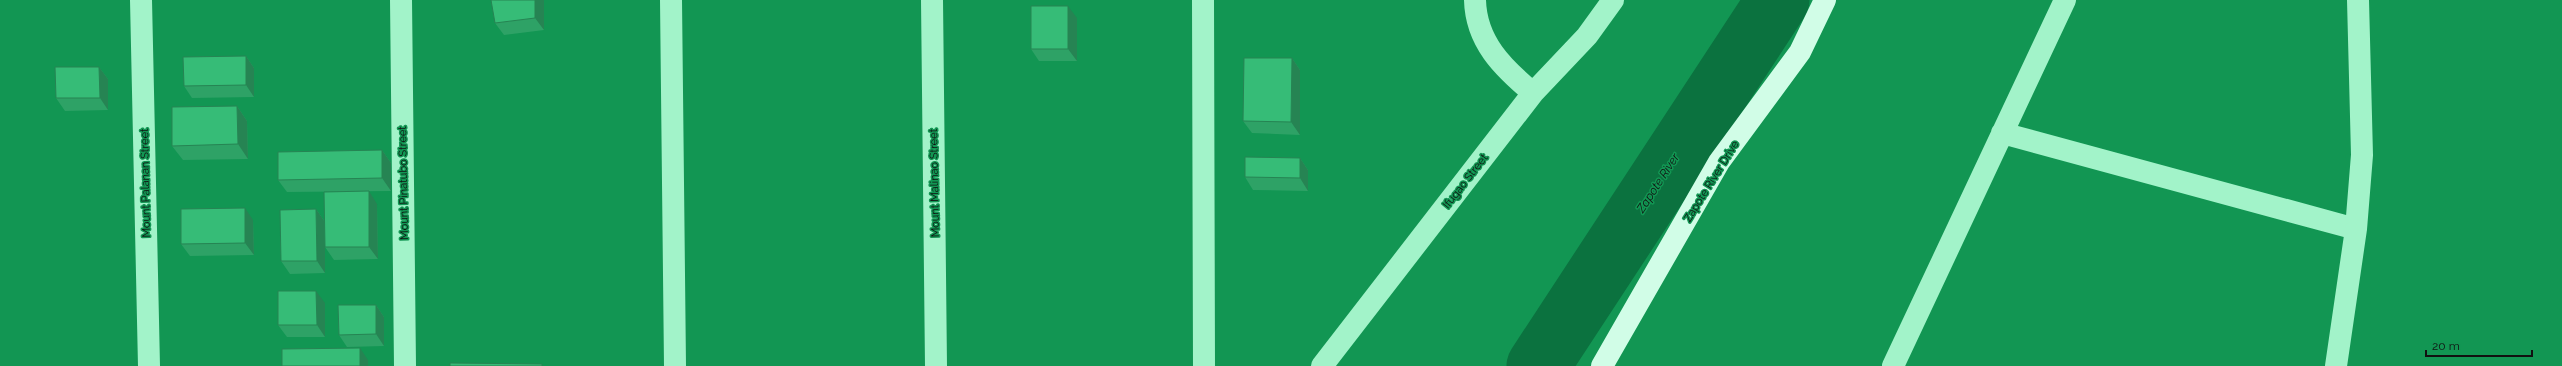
<svg xmlns="http://www.w3.org/2000/svg" width="2562" height="366" viewBox="0 0 2562 366" font-family="Raleway,sans-serif">
<rect width="100%" height="100%" fill="#129653"/>
<g fill="none" stroke-linecap="round" stroke-linejoin="round">
<!-- river -->
<path stroke="#0b723f" stroke-width="63" d="M1538,366L1778,0"/>
<!-- street -->
<path stroke="#a2f3c9" stroke-width="22" d="M141,0L149,366
M401,0L405,366
M671,0L675,366
M932,0L936,366
M1203,0L1204,366
M1475,0C1476,42 1503,68 1533,93
M2002,133L2356,229
M1322,366L1533,93L1587,36L1613,0
M1893,366L2065,0
M2336,366L2356,229L2362,155L2358,0"/>
<!-- secondary -->
<path stroke="#d1fde7" stroke-width="22" d="M1602,366L1719,162L1800,52L1825,0"/>
</g>
<!-- wall -->
<path fill="#2ea266" d="M544,0V30L504,35L495,23Z
M1077,18V61H1039L1031,49Z
M246,56L254,68V97L192,98L184,86Z
M1292,58L1300,70V135L1252,133L1243,121Z
M99,67L108,79V110L65,111L56,98Z
M237,106L247,121L248,159L183,160L172,146Z
M382,150L391,163V191L287,192L278,180Z
M1300,158L1308,170V191L1253,190L1245,177Z
M377,204L378,259L334,260L325,247Z
M316,209L325,222V273L290,274L281,261Z
M253,220L254,255L190,256L181,244Z
M325,303V337H287L278,325Z
M376,305L384,317V346L347,347L339,335Z"/>
<!-- shaded-wall -->
<path fill="#268453" d="M535,0H544V30L535,18Z
M1068,6L1077,18V61L1068,49Z
M246,56L254,68V97L246,85Z
M1292,58L1300,70V135L1291,122Z
M99,67L108,79V110L100,98Z
M237,106L247,121L248,159L238,144Z
M382,150L391,163V191L382,178Z
M1300,158L1308,170V191L1300,178Z
M369,191L377,204L378,259L369,247Z
M245,208L253,220L254,255L245,243Z
M316,209L325,222V273L317,261Z
M316,291L325,303V337L317,325Z
M376,305L384,317V346L376,334Z
M360,348L368,360V366H360Z"/>
<!-- building -->
<path fill="#36bc77" stroke="#268453" d="M491,0H535V18L495,23Z
M1031,6H1068V49H1031Z
M246,56V85L184,86L183,57Z
M1244,58H1292L1291,122L1243,121Z
M55,67H99L100,98H56Z
M237,106L238,144L172,146V107Z
M382,150V178L278,180V152Z
M1245,157L1300,158V178L1245,177Z
M369,191V247H325L324,192Z
M245,208V243L181,244V209Z
M316,209L317,261H281L280,210Z
M278,291H316L317,325H278Z
M338,305H376V334L339,335Z
M360,348V366H282V349Z
M450,363L542,364V366H450Z"/>
<g text-anchor="middle" stroke-width="3" stroke-linejoin="round" paint-order="stroke">
<!-- street labels -->
<g font-size="11" fill="#111" stroke="#129653">
<text transform="translate(1465 181) rotate(-52)" y="4">Ifugao Street</text>
<text transform="translate(1711 181) rotate(-58)" y="4">Zapote River Drive</text>
<text transform="translate(145 183) rotate(-91)" y="4">Mount Palanan Street</text>
<text transform="translate(403 183) rotate(-91)" y="4">Mount Pinatubo Street</text>
<text transform="translate(934 183) rotate(-91)" y="4">Mount Malinao Street</text>
</g>
<!-- water labels -->
<g font-size="12" font-style="italic" fill="#111" stroke="#129653">
<text transform="translate(1658 183) rotate(-57)" y="4">Zapote River</text>
</g>
</g>
<!-- scale -->
<path d="M2426 350v6h106v-6" fill="none" stroke="#111111" stroke-width="2"/>
<text x="2432" y="350" font-size="12" fill="#111111" stroke="#129653" stroke-width="3" paint-order="stroke">20 m</text>
</svg>
